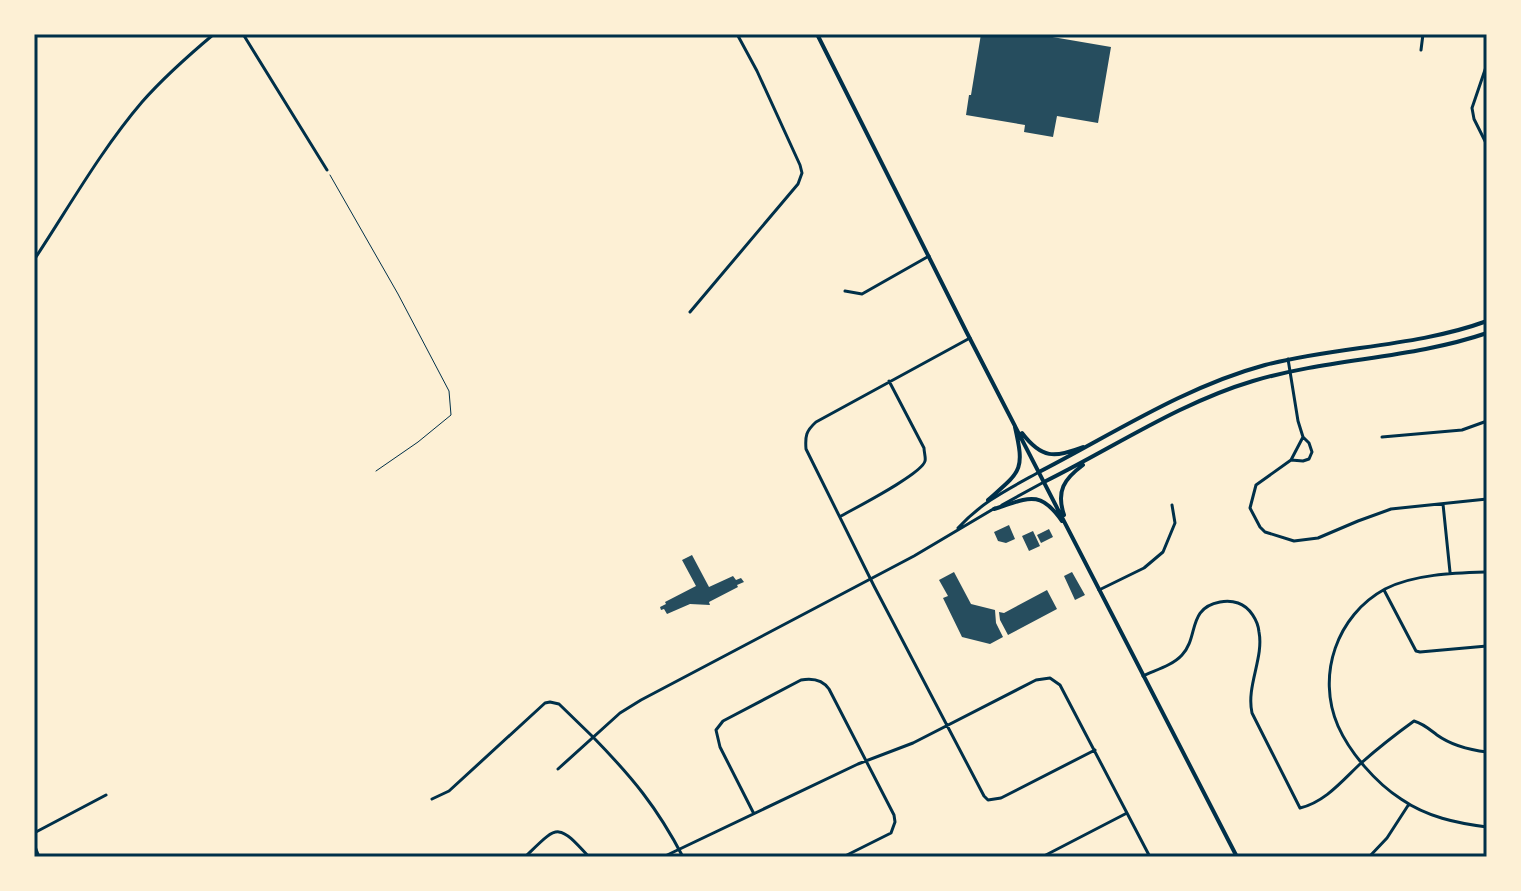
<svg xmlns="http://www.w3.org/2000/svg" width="1521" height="891" viewBox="0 0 1521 891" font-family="Georgia,serif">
<rect width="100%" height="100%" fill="#fdf0d5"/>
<!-- building -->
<path fill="#264d5e" d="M981,34H1035L1111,47L1098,123L1057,116L1053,137L1024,132L1025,125L966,115L969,95H971Z
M1009,525L1015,539L1006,543L998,541L994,532Z
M1049,529L1053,537L1041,543L1037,535Z
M1033,531L1040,546L1029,551L1022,536Z
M692,555L709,587L733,576L736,580L741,578L744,582L737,585L738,587L709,602L710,605L690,604L667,614L664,609L661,610L660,607L666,604L665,602L696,586L682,560Z
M954,572L971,604L995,610L996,623L1003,637L990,644L962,637L943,598L948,596L939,580Z
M1072,572L1085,595L1075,600L1064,576Z
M1047,590L1057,609L1008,635L1000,620L999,612L1004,613Z"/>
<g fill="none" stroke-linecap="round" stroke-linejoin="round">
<!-- path -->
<path stroke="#003049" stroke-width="1" d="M330,175L398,294L449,391L451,415L418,442L376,471"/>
<!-- minor -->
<path stroke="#003049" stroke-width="3" d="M243,34L327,170
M1421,50L1423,34
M1487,64L1472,108L1474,119L1487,145
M845,291L862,294L929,256
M690,312L798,184L802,173L800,165L757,71L737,34
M970,338L816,422C806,431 805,436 806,449L874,586L984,796L988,800L1001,798L1095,750
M1288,359L1298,421L1303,437L1291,460L1256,485L1250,508L1260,527L1265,532L1294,541L1318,538L1358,521L1391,509L1487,499
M1382,437L1462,430L1487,421
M1291,460L1303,461L1309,459L1312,452L1309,443L1303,437
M1443,504L1450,572
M841,516C855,508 922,474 925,461C926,458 924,452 924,448L889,381
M1487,572C1455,573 1414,574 1385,589C1337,615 1316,675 1338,726C1350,753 1376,783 1401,799C1427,817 1456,823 1487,827
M1099,590L1144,568L1163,552L1175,523L1172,505
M1384,590L1416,651L1420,652L1487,646
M1143,676C1156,670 1173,665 1182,655C1199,637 1187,608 1220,602C1226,601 1232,601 1238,603C1250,607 1258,621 1259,632C1264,658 1246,686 1252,713L1300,808C1325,802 1342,781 1360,764C1377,749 1396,734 1414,721C1424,724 1429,729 1437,735C1451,745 1470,750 1487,752
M432,799L449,791L545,703L550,702L559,704L593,737
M753,812L720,747L716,730L723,721L801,680C812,678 822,679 829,689L894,815L895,822L891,833L843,857
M34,833L106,795
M34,844L39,857
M525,857C558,825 557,822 589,857
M663,857L858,764L913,743L1036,680L1050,678L1060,685L1150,857
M1042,857L1127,813
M1369,857L1387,838L1409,804"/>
<!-- tertiary -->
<path stroke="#003049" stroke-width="3" d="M34,260C69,207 101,150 142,102C164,77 189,55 214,34
M1002,505L1044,482
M958,528C983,501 1007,490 1039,472
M593,737C632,777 657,807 683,857
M558,769L620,713L641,700L914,556L995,508"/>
<!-- secondary -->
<path stroke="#003049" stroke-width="4" d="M817,34L967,333L1237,857
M1022,433C1042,459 1054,458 1083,447
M1039,472C1113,434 1184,387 1265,365C1338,346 1416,347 1487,321
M1044,482C1113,448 1179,403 1253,381C1330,358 1411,359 1487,333
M988,500C1021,471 1025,471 1015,427
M994,509C1027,499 1039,488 1062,521
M1064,515C1056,491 1064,479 1083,465"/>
</g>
<!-- border -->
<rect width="1521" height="891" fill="none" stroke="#fdf0d5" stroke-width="72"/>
<rect x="36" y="36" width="1449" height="819" fill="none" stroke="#003049" stroke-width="3"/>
</svg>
